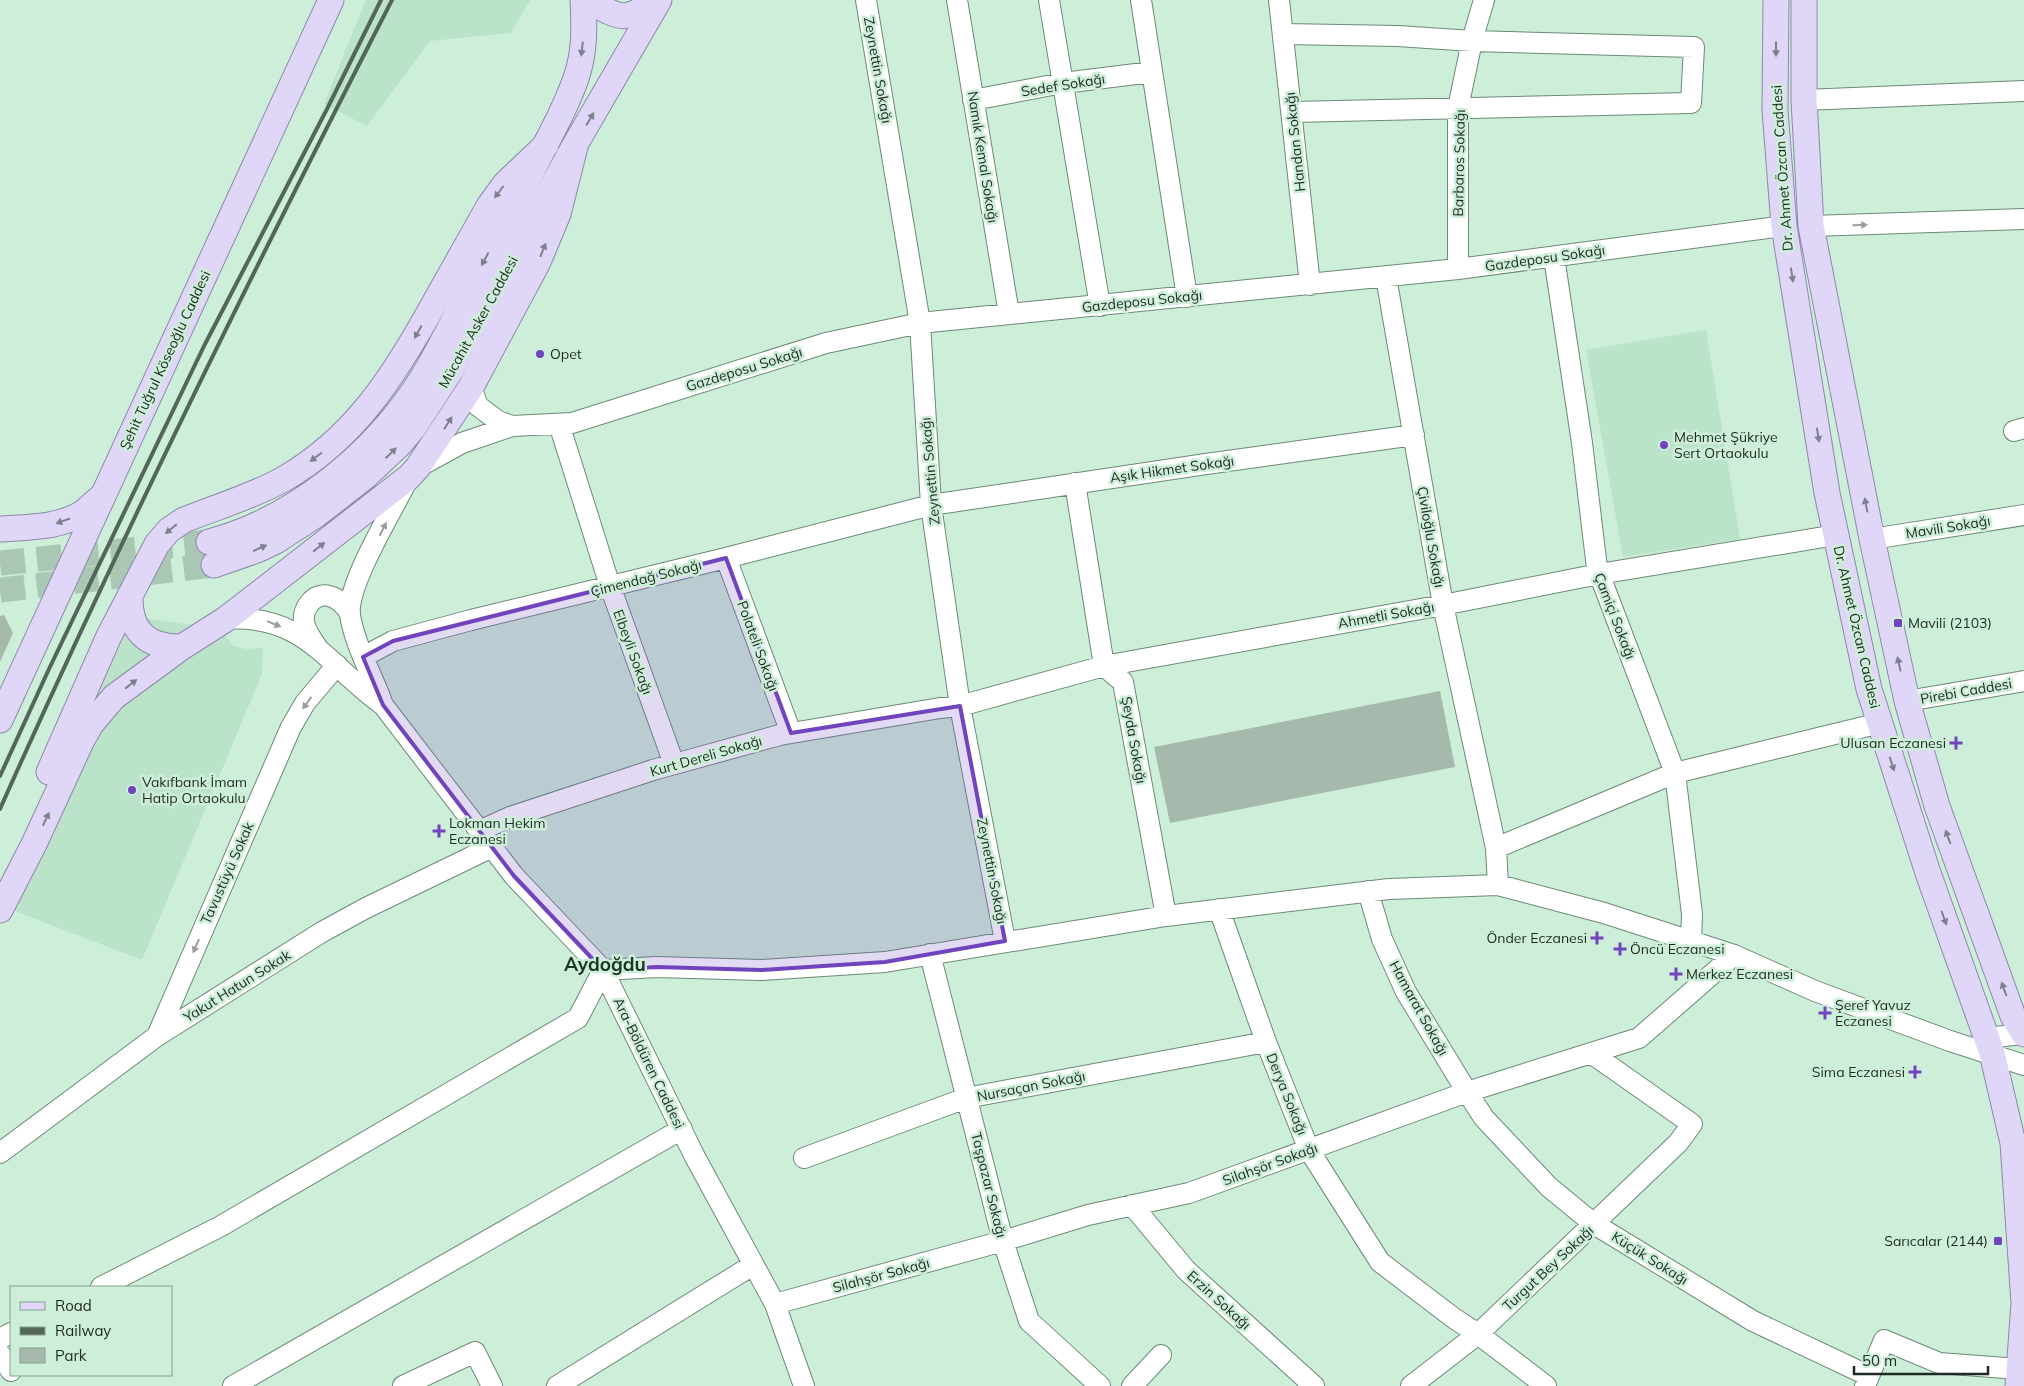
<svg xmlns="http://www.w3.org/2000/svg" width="2024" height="1386" viewBox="0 0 2024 1386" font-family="Mulish,sans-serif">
<rect width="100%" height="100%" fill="#cdeed8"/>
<!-- built -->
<path fill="#bbe3c9" d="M366,0H530L511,33L430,41L367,126L324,104Z
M1706,330L1740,539L1623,557L1586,350Z
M137,617L221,629L232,645L246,649L263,648L262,674L142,960L2,906L116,634Z"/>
<!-- green -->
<path fill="#a5b9ac" d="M4,615L13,633L0,662V616Z
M1440,691L1455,767L1170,823L1154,747Z"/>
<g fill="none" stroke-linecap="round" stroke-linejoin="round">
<!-- major-tunnel -->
<path stroke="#aac7b4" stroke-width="25" stroke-dasharray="25 12" stroke-linecap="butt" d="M0,563L209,542
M0,590L214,565"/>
<defs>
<path id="minor" d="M866,0L920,323L931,505L960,706L1005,941
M957,0L1009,314
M1049,0L1100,306
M1141,0L1187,297
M1279,0L1310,285
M1284,34L1398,36L1472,41L1694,47L1691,103L1292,112
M973,100L1063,83L1152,72
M1804,100L2024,91
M1811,226L2024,219
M1554,257L1582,443L1597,568L1675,773L1692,914L1691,941
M1458,269V108L1472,41L1484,0
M1386,277L1443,605L1496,848L1498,885
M471,387L478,406L498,421L512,426L572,423L826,343L920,323L1458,269L1784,226
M559,424L610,586L674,764
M2014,431L2024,428
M420,466L462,443L512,426
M1075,483L1104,666L1123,682L1166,916
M1872,539L2024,515
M726,558L791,733
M226,619C304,613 328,666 383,705L514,876L603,970L695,1157L775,1304L804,1386
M317,647C312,640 306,631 304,623C302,608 314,592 329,596C339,598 345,606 350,613
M363,657L393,641L471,620L726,558L931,505L1206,464L1414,435
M1907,701L2024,681
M383,705C373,676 355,646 350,615C346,585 394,508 408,479
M479,831L510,817L653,770L780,735L940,708L960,706L1104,666L1443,605L1599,574L1836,535
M1496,848L1675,773L1880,723
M1368,891L1382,939L1406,992L1467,1092L1484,1118L1549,1187L1594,1224L1753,1321L1869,1376
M1219,909L1266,1042L1309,1150L1380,1262L1455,1319L1478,1334L1546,1386
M930,954L1003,1241L1029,1321L1100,1386
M157,1036L291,727L305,703L337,665
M1986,1038L2024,1034
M0,1153L157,1036L322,932L366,908L492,847
M804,1158L966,1098L1266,1042
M1132,1205L1186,1270L1314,1386
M101,1287L221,1226L578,1018L603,970L657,967L761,970L885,962L1166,916L1389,889L1498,885L1604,913L1734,955L1815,991L1950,1041L2024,1065
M775,1304L1003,1241L1088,1215L1189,1193L1467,1092L1639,1038L1734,955
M0,1339L11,1333
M0,1354L11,1371
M233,1386L682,1129
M403,1386L475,1352L492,1386
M557,1386L753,1265
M1132,1386L1161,1355
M1411,1386L1478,1334L1678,1143L1692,1124L1591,1053
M1865,1386L1884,1340L1939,1363L2019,1369"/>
<path id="major" d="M593,0C600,9 618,18 629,15C638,13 647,6 653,0
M1776,0L1775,110L1784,226L1827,493L1869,689L1928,873L1992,1053L2013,1143L2024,1303L2018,1386
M1804,0V100L1811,226L1872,539L1907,701L1937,806L2013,1016L2024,1034
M0,529C28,527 60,528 84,512C90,507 96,501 102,496
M209,542C295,519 374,454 421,380C443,345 460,306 480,270C507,219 534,168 560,116C568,99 576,82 580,64C585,43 584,21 583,0
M214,565L257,550L276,541L316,515L366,476L399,445L414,427L452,369L576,143L659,0
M130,595C129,630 146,648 182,647
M0,720L331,0
M49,772L109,636L157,544L169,530L184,520C216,507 251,497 282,480C355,439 396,373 435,302C453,270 471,238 489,206L505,184L546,145
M0,910L34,844L81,742L91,724L114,697L182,647L226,619L409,477L418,467L471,387L538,262L558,214L576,143"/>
</defs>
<!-- minor casing -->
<use href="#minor" stroke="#6c8a76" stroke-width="22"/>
<!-- major casing -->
<use href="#major" stroke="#8d88aa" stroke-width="27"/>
<!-- minor -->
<use href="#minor" stroke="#fff" stroke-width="20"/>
<!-- major -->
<use href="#major" stroke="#dfd6f8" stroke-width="25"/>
<!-- rail -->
<path stroke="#53665a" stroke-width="4" d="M0,776L49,669L204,346L327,109L381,0
M0,809C122,535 255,267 392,0"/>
</g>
<!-- one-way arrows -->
<defs><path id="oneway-solid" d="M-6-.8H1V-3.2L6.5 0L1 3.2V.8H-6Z" transform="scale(1.25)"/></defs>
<g fill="#7e808d">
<use href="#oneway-solid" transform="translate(582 49) rotate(97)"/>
<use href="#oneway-solid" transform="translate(1776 49) rotate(90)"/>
<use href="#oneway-solid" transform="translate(590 119) rotate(-59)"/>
<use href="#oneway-solid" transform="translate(499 192) rotate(127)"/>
<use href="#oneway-solid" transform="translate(543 250) rotate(-68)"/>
<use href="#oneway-solid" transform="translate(485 259) rotate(118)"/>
<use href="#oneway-solid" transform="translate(1792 275) rotate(81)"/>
<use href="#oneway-solid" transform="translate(418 332) rotate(119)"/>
<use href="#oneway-solid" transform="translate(448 423) rotate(-57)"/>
<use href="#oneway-solid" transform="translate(1818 435) rotate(81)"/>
<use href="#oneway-solid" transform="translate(391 453) rotate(-44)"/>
<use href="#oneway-solid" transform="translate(316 457) rotate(143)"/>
<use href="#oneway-solid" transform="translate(1866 505) rotate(-101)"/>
<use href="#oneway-solid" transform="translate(63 521) rotate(161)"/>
<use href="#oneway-solid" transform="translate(171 529) rotate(140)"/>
<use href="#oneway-solid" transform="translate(319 547) rotate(-38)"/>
<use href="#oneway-solid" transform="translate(260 548) rotate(-24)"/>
<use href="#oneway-solid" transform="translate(1899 664) rotate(-102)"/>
<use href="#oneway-solid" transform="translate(131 684) rotate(-38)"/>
<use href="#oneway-solid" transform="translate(1892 764) rotate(72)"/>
<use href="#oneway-solid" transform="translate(46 819) rotate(-65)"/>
<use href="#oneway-solid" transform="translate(1948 837) rotate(-110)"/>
<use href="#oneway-solid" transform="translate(1944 918) rotate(70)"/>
<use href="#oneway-solid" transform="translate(2004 989) rotate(-110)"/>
</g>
<g fill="#9a9f9c">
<use href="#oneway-solid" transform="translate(1860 225) rotate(-2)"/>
<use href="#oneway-solid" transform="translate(383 529) rotate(-63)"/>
<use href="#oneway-solid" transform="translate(274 624) rotate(22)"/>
<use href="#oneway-solid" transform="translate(307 703) rotate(126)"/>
<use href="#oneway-solid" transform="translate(196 946) rotate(114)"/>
</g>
<!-- marked area -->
<path fill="#7044bd" fill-opacity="0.2" stroke="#7044bd" stroke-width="4" stroke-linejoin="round" d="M726,558L791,733L960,706L1005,941L885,962L761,970L657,967L603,970L514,876L383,705L363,657L393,641Z"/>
<!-- markers -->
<g fill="#7044bd" stroke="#cdeed8" stroke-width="2">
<circle cx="540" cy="354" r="5"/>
<circle cx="1664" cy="445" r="5"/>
<rect x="1893" y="618" width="10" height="10" rx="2.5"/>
<path d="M1953.5 735.5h5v5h5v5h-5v5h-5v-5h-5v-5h5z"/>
<circle cx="132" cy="790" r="5"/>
<path d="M436.5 823.5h5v5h5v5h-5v5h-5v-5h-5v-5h5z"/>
<path d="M1594.5 930.5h5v5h5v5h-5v5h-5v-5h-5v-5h5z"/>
<path d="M1617.5 941.5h5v5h5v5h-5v5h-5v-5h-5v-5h5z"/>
<path d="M1673.5 966.5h5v5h5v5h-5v5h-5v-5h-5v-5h5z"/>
<path d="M1822.5 1005.5h5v5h5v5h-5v5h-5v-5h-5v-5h5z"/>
<path d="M1912.5 1064.5h5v5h5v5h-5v5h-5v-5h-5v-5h5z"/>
<rect x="1993" y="1236" width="10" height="10" rx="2.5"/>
</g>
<g text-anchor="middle" stroke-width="5" stroke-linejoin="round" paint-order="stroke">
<!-- street labels -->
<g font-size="14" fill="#1e2a22" stroke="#cdeed8">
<text transform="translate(878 70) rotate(80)" y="5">Zeynettin Sokağı</text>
<text transform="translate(1063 85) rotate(-9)" y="5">Sedef Sokağı</text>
<text transform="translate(1295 142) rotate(-96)" y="5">Handan Sokağı</text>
<text transform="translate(983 157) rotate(81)" y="5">Namık Kemal Sokağı</text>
<text transform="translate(1459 163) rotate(-89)" y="5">Barbaros Sokağı</text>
<text transform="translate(1782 168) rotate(-94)" y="5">Dr. Ahmet Özcan Caddesi</text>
<text transform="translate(1545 258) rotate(-8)" y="5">Gazdeposu Sokağı</text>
<text transform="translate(1142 301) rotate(-6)" y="5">Gazdeposu Sokağı</text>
<text transform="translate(478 322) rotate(-61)" y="5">Mücahit Asker Caddesi</text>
<text transform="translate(165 360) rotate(-65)" y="5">Şehit Tuğrul Köseoğlu Caddesi</text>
<text transform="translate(744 369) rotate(-17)" y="5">Gazdeposu Sokağı</text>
<text transform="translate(1172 469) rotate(-8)" y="5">Aşık Hikmet Sokağı</text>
<text transform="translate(930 471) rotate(-95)" y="5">Zeynettin Sokağı</text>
<text transform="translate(1948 527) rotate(-9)" y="5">Mavili Sokağı</text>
<text transform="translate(1431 537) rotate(80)" y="5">Çiviloğlu Sokağı</text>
<text transform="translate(646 578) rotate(-14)" y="5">Çimendağ Sokağı</text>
<text transform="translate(1386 615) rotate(-10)" y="5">Ahmetli Sokağı</text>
<text transform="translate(1615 616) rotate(69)" y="5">Çamiçi Sokağı</text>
<text transform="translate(1857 627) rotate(77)" y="5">Dr. Ahmet Özcan Caddesi</text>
<text transform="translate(758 646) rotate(70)" y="5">Polateli Sokağı</text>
<text transform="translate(633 652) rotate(70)" y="5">Elbeyli Sokağı</text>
<text transform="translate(1966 691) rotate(-10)" y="5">Pirebi Caddesi</text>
<text transform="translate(1134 740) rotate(80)" y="5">Şeyda Sokağı</text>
<text transform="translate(706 756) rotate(-16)" y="5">Kurt Dereli Sokağı</text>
<text transform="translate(992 871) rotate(79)" y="5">Zeynettin Sokağı</text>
<text transform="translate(227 873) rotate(-66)" y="5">Tavustüyü Sokak</text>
<text transform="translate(237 986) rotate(-32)" y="5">Yakut Hatun Sokak</text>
<text transform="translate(1419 1008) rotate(61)" y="5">Hamarat Sokağı</text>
<text transform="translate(649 1063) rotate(64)" y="5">Ara-Böldüren Caddesi</text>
<text transform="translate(1031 1086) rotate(-11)" y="5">Nursaçan Sokağı</text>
<text transform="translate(1287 1094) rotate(68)" y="5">Derya Sokağı</text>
<text transform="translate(1270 1164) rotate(-20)" y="5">Silahşör Sokağı</text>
<text transform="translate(989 1185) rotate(76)" y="5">Taşpazar Sokağı</text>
<text transform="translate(1650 1258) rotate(32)" y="5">Küçük Sokağı</text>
<text transform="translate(1548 1268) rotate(-43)" y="5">Turgut Bey Sokağı</text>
<text transform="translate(881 1275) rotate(-15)" y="5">Silahşör Sokağı</text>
<text transform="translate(1219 1300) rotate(42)" y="5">Erzin Sokağı</text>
</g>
<!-- poi labels -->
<g font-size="14" fill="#1e2a22" stroke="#cdeed8" text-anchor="start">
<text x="550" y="359">Opet</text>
<text x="1674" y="442">Mehmet Şükriye<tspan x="1674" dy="16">Sert Ortaokulu</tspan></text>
<text x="1908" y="628">Mavili (2103)</text>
<text x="1946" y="748" text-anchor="end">Ulusan Eczanesi</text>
<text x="142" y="787">Vakıfbank İmam<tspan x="142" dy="16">Hatip Ortaokulu</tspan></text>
<text x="449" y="828">Lokman Hekim<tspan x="449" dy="16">Eczanesi</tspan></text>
<text x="1587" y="943" text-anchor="end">Önder Eczanesi</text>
<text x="1630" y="954">Öncü Eczanesi</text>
<text x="1686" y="979">Merkez Eczanesi</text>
<text x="1835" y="1010">Şeref Yavuz<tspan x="1835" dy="16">Eczanesi</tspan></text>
<text x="1905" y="1077" text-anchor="end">Sima Eczanesi</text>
<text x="1988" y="1246" text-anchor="end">Sarıcalar (2144)</text>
</g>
<!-- district labels -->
<g font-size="19" font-weight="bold" fill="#1a3625" stroke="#cdeed8">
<text x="605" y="971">Aydoğdu</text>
</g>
</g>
<!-- legend -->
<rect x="10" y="1286" width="162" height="90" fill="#cdeed8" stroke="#87a08f"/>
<rect x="20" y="1302" width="25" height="8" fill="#dfd6f8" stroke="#87a08f"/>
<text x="55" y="1311" font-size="15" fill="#1e2a22">Road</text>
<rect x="20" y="1327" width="25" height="8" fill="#53665a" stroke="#87a08f"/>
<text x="55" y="1336" font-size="15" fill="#1e2a22">Railway</text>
<rect x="20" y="1348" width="25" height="15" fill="#a5b9ac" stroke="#87a08f"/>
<text x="55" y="1361" font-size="15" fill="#1e2a22">Park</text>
<!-- scale -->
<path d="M1854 1366v8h134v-8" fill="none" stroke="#1e2a22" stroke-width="2.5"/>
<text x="1862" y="1366" font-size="15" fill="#1e2a22" stroke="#cdeed8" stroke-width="4" paint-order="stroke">50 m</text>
</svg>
